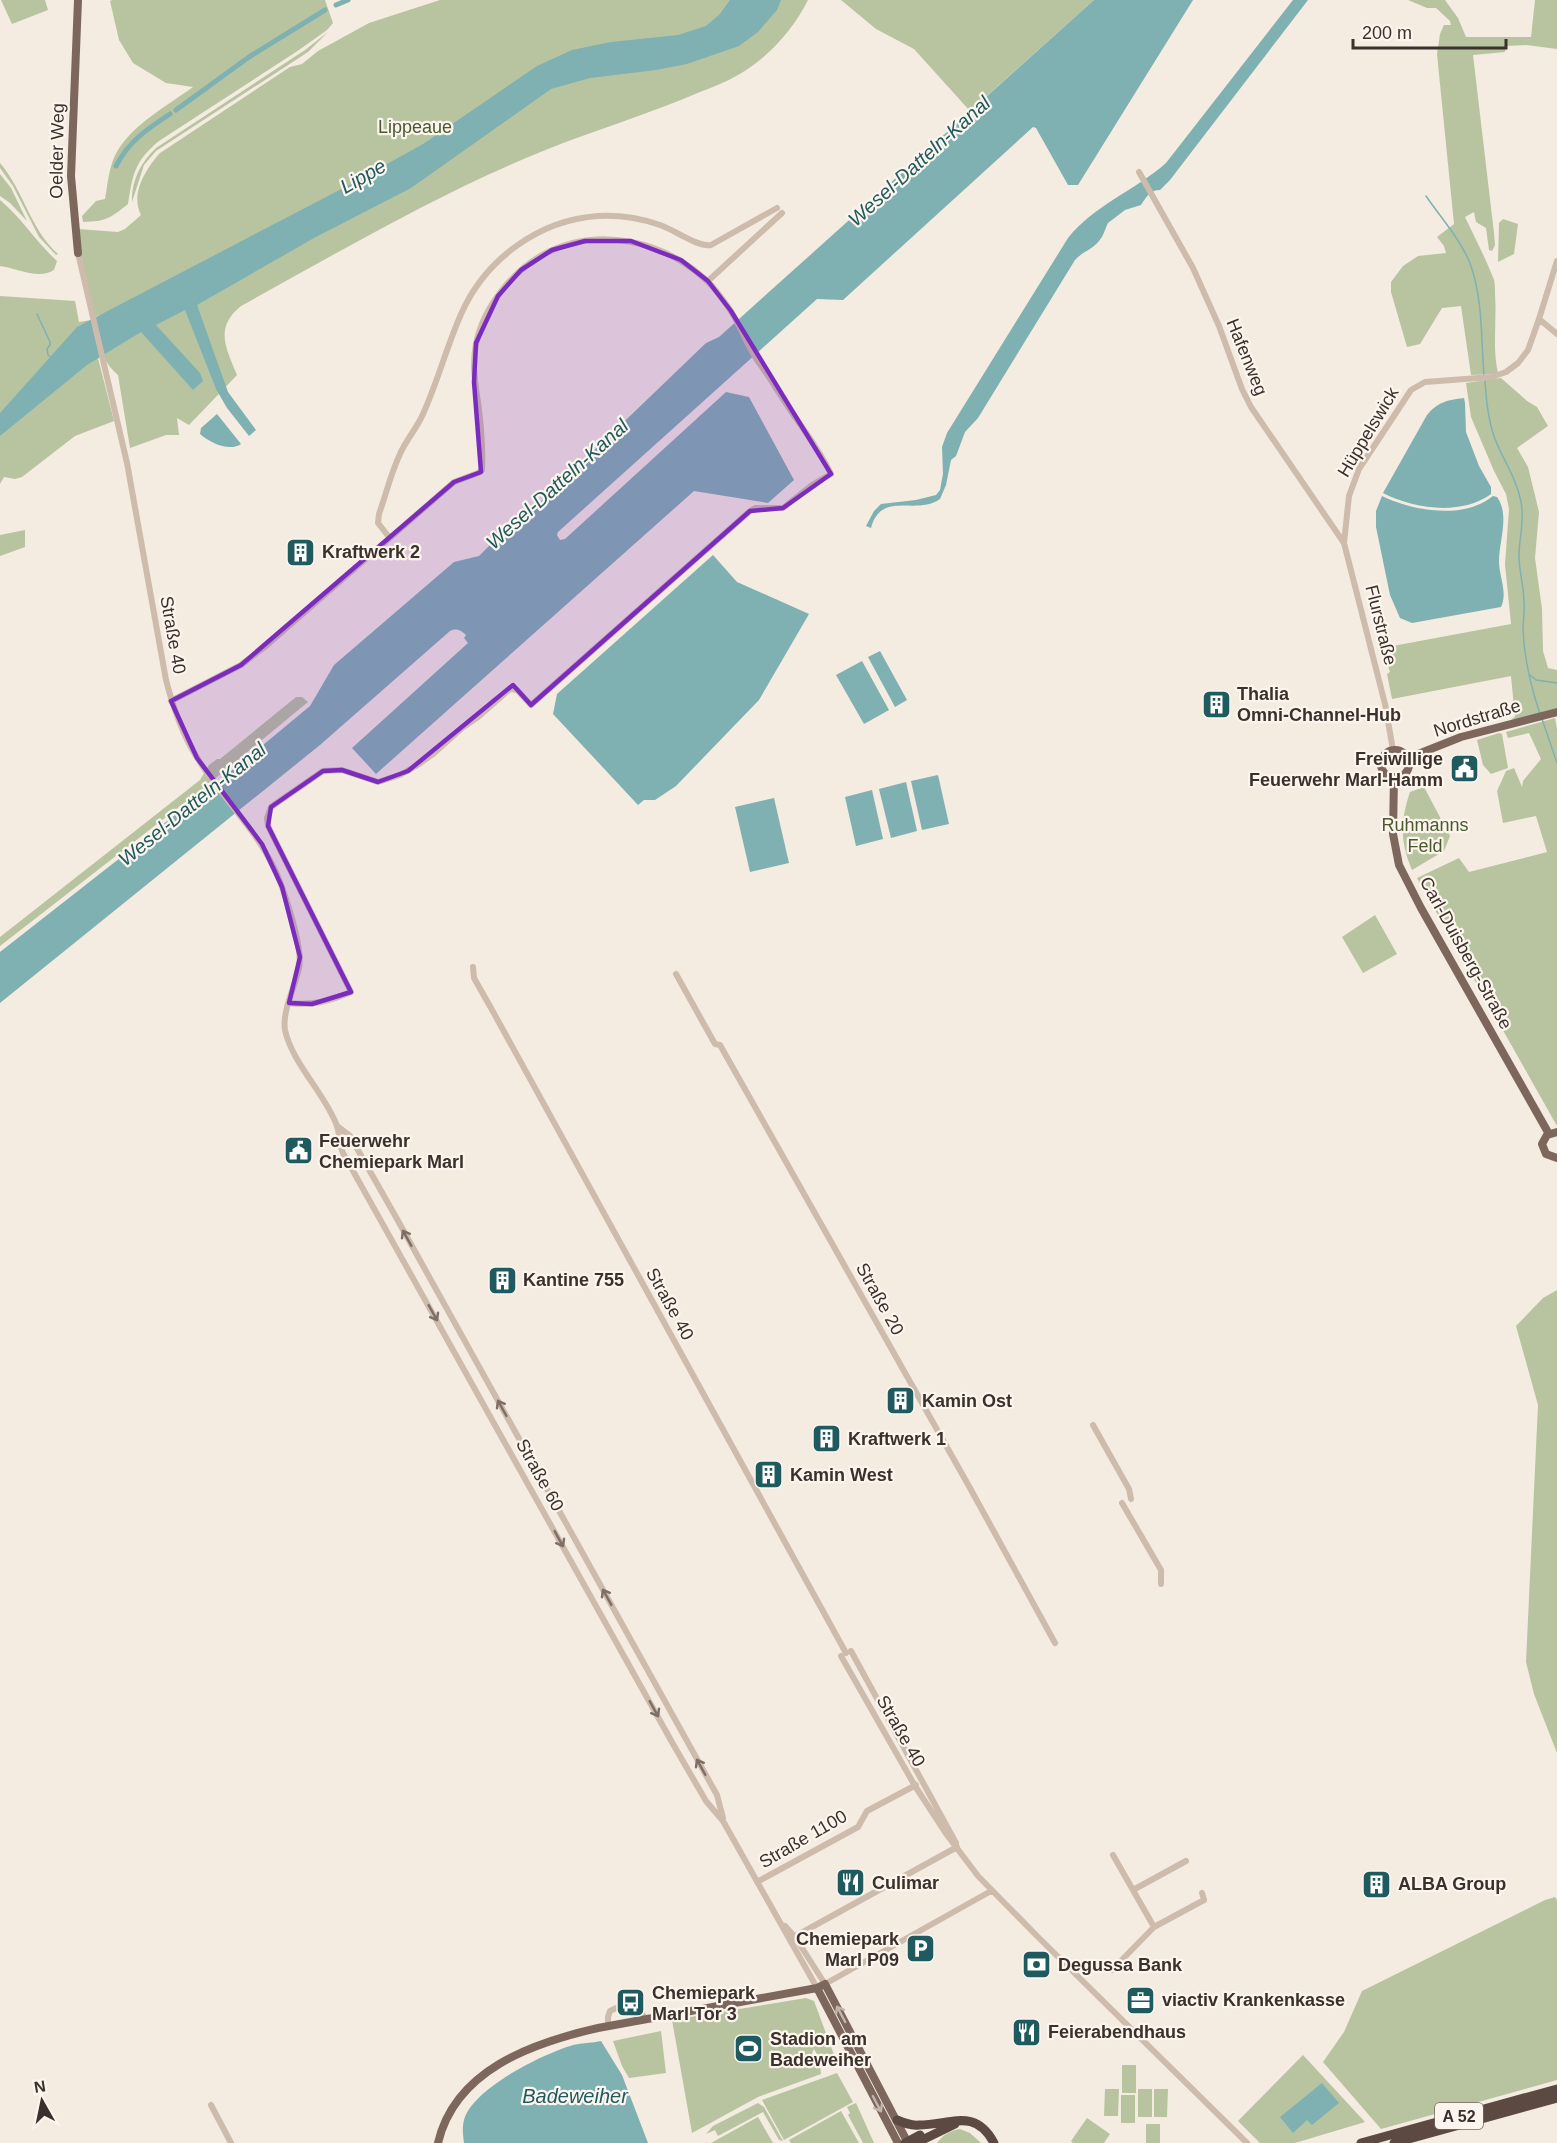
<svg xmlns="http://www.w3.org/2000/svg" width="1557" height="2143" viewBox="0 0 1557 2143" font-family="Arial,sans-serif">
<rect width="100%" height="100%" fill="#f4ebe1"/>
<!-- green -->
<path fill="#b8c4a0" d="M1,0H45L48,10L12,24Z
M112,0H325L333,23L327,30L299,50L159,141C134,162 133,174 128,204C109,219 107,221 83,222L82,216L96,201L105,199C108,183 109,164 118,150C135,123 168,105 193,87L166,83L133,63L119,40L110,1Z
M440,0H808C793,30 767,59 738,75C726,82 713,87 700,92C649,114 595,130 543,151C437,194 341,251 241,306C214,328 226,348 237,375L189,425L177,418L179,435H166L130,448L118,375C96,357 103,339 105,313L95,317L84,274L78,229L118,232L125,229L141,215C130,193 146,169 160,153L290,67L302,64L318,51L369,23Z
M841,0H1094L970,111L914,49L876,29Z
M1408,0H1445L1458,18L1466,37H1531L1535,0H1557V49L1526,45L1506,46L1505,52L1473,55L1494,233L1495,245L1492,251L1489,250L1486,228L1476,222L1474,212L1465,217C1475,238 1486,259 1494,280C1495,284 1495,290 1495,294C1497,321 1492,347 1498,373L1495,374L1471,375L1461,306L1442,308L1420,344L1407,347L1391,292V282L1403,266L1418,256L1446,253L1444,246L1437,237L1454,224L1437,54L1440,34L1444,25H1451L1450,21L1436,8H1427Z
M328,32L308,52L156,151L144,165L132,202C131,181 141,162 156,148L305,50Z
M0,163C24,191 30,229 58,254L56,255L39,237L13,186L0,168Z
M0,174L11,188L27,221L10,203L0,196Z
M0,200C22,218 36,242 57,261L54,270C39,280 16,268 0,266Z
M1503,219L1518,224L1514,254L1498,262L1499,223Z
M0,296L75,301L79,322L91,320L98,358L114,421L75,436L22,477L15,479L4,477L0,484Z
M1501,378L1527,401L1537,407L1548,426L1517,448L1528,467L1539,512L1535,558L1542,609L1543,651L1548,668L1557,670V709C1544,709 1524,721 1511,719L1515,717L1511,676L1392,699L1387,674L1390,672L1382,648L1511,624L1505,564L1509,509L1506,494L1494,471L1471,417L1466,383Z
M25,530V547L0,556V535Z
M296,697H302L308,702L206,786L0,946V937L200,780L209,765L217,759H220Z
M1555,718L1557,729V1126L1417,878L1459,858L1469,872L1547,852L1536,816L1503,823L1497,791L1506,771L1514,768L1522,787L1523,781L1541,759L1529,733L1508,738L1506,732Z
M1499,733L1502,734L1508,768L1491,774L1483,765L1477,740Z
M1424,787L1450,836L1444,851L1412,870C1400,841 1400,822 1410,792Z
M1375,915L1397,954L1363,973L1342,937Z
M1557,1290V1753L1534,1694L1526,1662L1538,1405L1516,1326L1543,1298Z
M1555,1897L1557,1900V2080L1381,2129L1323,2062L1344,2032L1362,1991L1545,1900Z
M806,1998L814,2001L836,2060L823,2065L814,2049L812,2053L820,2066L821,2074L758,2097L692,2133L672,2020Z
M661,2031L666,2073L629,2078L622,2066L613,2041Z
M1303,2055L1365,2122L1295,2143H1260L1238,2121Z
M1122,2065H1136V2093H1122Z
M837,2073L853,2102L784,2140L762,2100Z
M1105,2089H1119L1118,2116H1104Z
M1138,2089H1152V2117H1138Z
M1154,2089H1168L1167,2117H1154Z
M1121,2095H1135V2123H1121Z
M758,2103L764,2107L783,2141L779,2140L763,2112L718,2136L715,2130L706,2134L713,2126Z
M856,2103L874,2143H863L848,2115L850,2113L847,2107Z
M841,2111L859,2143H791L789,2140Z
M758,2117L773,2143H711Z
M1087,2118L1110,2134L1104,2143H1073L1071,2141Z
M1146,2124H1160V2143H1146Z
M960,2129L970,2133L981,2143H937C943,2135 949,2131 960,2129Z"/>
<!-- water -->
<path fill="#7fb0b2" d="M730,0H781L777,10L758,32L739,46L687,64L656,70L590,78L551,89L411,188L314,238L197,305L228,392L256,430L249,436L227,408L216,389L185,310L156,325L200,373L203,381L193,390L141,332L87,365L0,436V413L77,327L351,184L423,144L537,66L572,50L611,42L678,35L706,26L719,15Z
M1094,0H1193L1078,185H1068L1036,128L1033,127L843,300L817,299L558,532L557,535L560,540L565,539L726,392L749,397L794,480L768,503L694,491L376,774L352,748L468,643L464,638L466,635C461,630 456,628 450,631L320,745L0,1003V952L240,764L310,706L334,665L454,562L479,556L496,539L504,537L706,343L719,337Z
M1293,0H1308L1170,180L1160,190C1149,190 1146,198 1141,205L1125,210L1108,223C1105,229 1104,235 1099,241C1093,249 1082,252 1075,260L978,418L965,432L956,456L951,460L946,485L940,499C917,516 881,490 871,528L866,526L874,511L881,504L916,500L936,495L940,490L943,474L942,447L947,433L1068,238C1094,205 1136,190 1166,163Z
M1464,398L1465,403L1466,432L1479,466L1491,487V494C1461,516 1414,509 1383,493L1427,415C1438,402 1447,400 1464,398Z
M217,414L241,444C230,452 210,443 200,434L201,428Z
M1382,496C1413,511 1464,520 1493,496L1497,497C1510,515 1499,541 1499,561C1499,577 1508,592 1501,607L1412,623L1400,618L1390,595L1376,527V511Z
M713,555L737,582L809,614L759,700L676,786L655,800H644L638,805L553,714L557,694Z
M880,651L907,700L895,707L868,657Z
M862,661L889,710L864,724L836,675Z
M938,775L949,824L922,830L911,781Z
M906,782L917,831L891,838L879,789Z
M872,790L883,839L856,846L845,797Z
M774,798L789,863L750,872L735,807Z
M601,2041L622,2075L648,2143H464C463,2135 462,2128 464,2120C473,2088 543,2054 573,2045C582,2043 592,2043 601,2041Z
M1322,2083L1339,2103L1312,2125L1307,2120L1293,2133L1280,2117Z"/>
<g fill="none" stroke-linecap="round" stroke-linejoin="round">
<!-- stream -->
<path stroke="#7fb0b2" stroke-width="1.5" d="M1426,196C1441,218 1462,241 1471,266C1483,301 1481,339 1484,376
M37,314L50,342V345L47,349L48,355L52,358
M1485,380C1486,400 1488,420 1495,439C1503,460 1517,479 1521,502C1525,520 1519,538 1519,556C1519,572 1524,586 1524,602C1525,611 1523,620 1523,629C1524,658 1531,687 1540,714
M1530,675L1536,680L1557,683
M1542,719L1557,763"/>
<!-- canal -->
<path stroke="#7fb0b2" stroke-width="5" d="M336,5L348,0
M176,110L249,57L325,10
M116,166C129,141 147,129 170,114"/>
<!-- minor -->
<path stroke="#cdbbac" stroke-width="6" d="M1139,172L1193,268L1219,326L1242,389L1251,407L1344,543
M78,253L127,463L166,680C173,707 181,732 196,756C223,801 262,833 281,884C288,904 303,949 299,968C295,987 282,1011 285,1030C292,1063 326,1095 337,1126C340,1135 339,1144 343,1153L673,1744L706,1801L723,1821L817,1988
M1557,261L1539,319L1557,334
M708,281L782,213
M389,537L378,523L379,514C386,494 391,473 400,454C406,440 417,428 423,414C438,381 447,345 462,312C486,259 539,220 598,216C619,215 640,218 660,225C675,230 697,247 711,245L777,208
M171,701L241,665L267,645L454,482L478,473L482,470C483,448 481,424 478,402C475,382 472,364 476,344C483,307 513,270 546,253C599,226 664,241 706,280C714,287 720,296 726,304C739,321 745,342 757,360C768,375 777,390 787,405C802,428 819,449 831,474L812,485L783,508H755L750,511L531,705L517,690L510,689L478,717L462,728L433,754L416,766L400,775L378,782L342,770L323,771L271,807L267,818L268,826L351,992C330,1001 312,1006 289,1003
M1393,750L1385,704L1344,543L1349,496L1359,469L1411,390L1425,382L1492,377L1506,372L1518,363L1528,350L1539,319
M473,967L474,978L491,1008L846,1653
M676,974L715,1044L720,1045L970,1488L1055,1643
M337,1126L350,1136L397,1219L717,1795L723,1818
M1093,1425L1129,1489L1131,1499
M1122,1503L1161,1570V1584
M851,1651L956,1843
M841,1656L915,1786L947,1835L978,1876L1038,1937L1247,2143
M1113,1855L1154,1927
M757,1882L858,1827L867,1811L916,1785
M1133,1890L1186,1861
M785,1926L795,1937L825,1984L991,1891
M792,1938L957,1847
M1112,1970L1154,1927L1204,1900L1202,1893
M608,2026V2017L610,2011C631,2000 631,2006 647,2019
M211,2105L231,2143"/>
<!-- major -->
<path stroke="#7d675c" stroke-width="8" d="M78,253L71,176L78,0
M1381 764a14 14 0 1 1 28 0a14 14 0 1 1-28 0Z
M1408,758L1461,737L1557,712
M1394,777L1393,834L1399,865L1421,908L1549,1134
M1557,1132L1547,1135L1542,1144L1546,1154L1557,1158
M817,1988L898,2143
M438,2143C455,2070 532,2043 598,2028L817,1988L825,1984L908,2143"/>
<!-- highway -->
<path stroke="#5c4a42" stroke-width="9" d="M897,2120C904,2123 911,2126 919,2125C950,2125 975,2107 994,2143
M905,2143L920,2135
M916,2143L955,2124
M1361,2143L1557,2089
M1394,2143L1557,2098"/>
</g>
<!-- one-way arrows -->
<defs><path id="oneway-shaft" d="M-6 0H5M1.5-3L5.5 0L1.5 3" fill="none" stroke-width="1.6" stroke-linecap="round" stroke-linejoin="round" transform="scale(1.5)"/></defs>
<g stroke="#7d6f65">
<use href="#oneway-shaft" transform="translate(407 1238) rotate(-119)"/>
<use href="#oneway-shaft" transform="translate(433 1313) rotate(61)"/>
<use href="#oneway-shaft" transform="translate(502 1408) rotate(-119)"/>
<use href="#oneway-shaft" transform="translate(559 1539) rotate(61)"/>
<use href="#oneway-shaft" transform="translate(607 1597) rotate(-119)"/>
<use href="#oneway-shaft" transform="translate(654 1709) rotate(61)"/>
<use href="#oneway-shaft" transform="translate(701 1767) rotate(-119)"/>
</g>
<g stroke="#c2b5ac">
<use href="#oneway-shaft" transform="translate(841 2014) rotate(-118)"/>
<use href="#oneway-shaft" transform="translate(877 2104) rotate(62)"/>
</g>
<!-- marked area -->
<path fill="#7b2cbf" fill-opacity="0.2" stroke="#7b2cbf" stroke-width="4.5" stroke-linejoin="round" d="M585,241H631L681,260L708,281L731,311L831,474L783,508L750,511L531,705L513,685L408,771L378,782L342,770L323,771L271,807L268,826L351,992L312,1004L289,1003L300,957L282,887L262,844L197,758L171,701L241,665L454,482L481,472L474,382L476,343L498,296L521,270L552,250Z"/>
<!-- icons -->
<defs>
<symbol id="building-square" viewBox="-11 -11 22 22"><rect x="-9" y="-9" width="18" height="18" rx="4" fill="#1f5a5e" stroke="#fbf5ee"/><path d="M-4-6H4V6H1V3H-1V6H-4ZM-2.5-4.3h1.7v1.8h-1.7ZM.8-4.3h1.7v1.8H.8ZM-2.5-1h1.7V.8h-1.7ZM.8-1h1.7V.8H.8Z" fill="#fff"/></symbol>
<symbol id="civic-square" viewBox="-11 -11 22 22"><rect x="-9" y="-9" width="18" height="18" rx="4" fill="#1f5a5e" stroke="#fbf5ee"/><path d="M-.6-6.5H3V-4.5H.6V-3L4-1V1h2V6H-6V1h2V-1L-.6-3ZM-1.2 2.5V6h2.4V2.5Z" fill="#fff"/></symbol>
<symbol id="restaurant-square" viewBox="-11 -11 22 22"><rect x="-9" y="-9" width="18" height="18" rx="4" fill="#1f5a5e" stroke="#fbf5ee"/><path d="M-5-6h1v4h1v-4h1v4h1v-4h1v5L-1.5 .5V6h-2V.5L-5-1ZM5-6V6H3V1.5H1.5Q1.5-4 5-6Z" fill="#fff"/></symbol>
<symbol id="parking-square" viewBox="-11 -11 22 22"><rect x="-9" y="-9" width="18" height="18" rx="4" fill="#1f5a5e" stroke="#fbf5ee"/><path d="M-3.5-5.5H1a3.5 3.5 0 0 1 0 7H-1V5.5H-3.5ZM-1-3.4V-.6H.8a1.4 1.4 0 0 0 0-2.8Z" fill="#fff"/></symbol>
<symbol id="bank-square" viewBox="-11 -11 22 22"><rect x="-9" y="-9" width="18" height="18" rx="4" fill="#1f5a5e" stroke="#fbf5ee"/><path d="M-6-4H6V4H-6ZM0-2.3a2.3 2.3 0 1 0 0 4.6a2.3 2.3 0 1 0 0-4.6Z" fill="#fff"/></symbol>
<symbol id="office-square" viewBox="-11 -11 22 22"><rect x="-9" y="-9" width="18" height="18" rx="4" fill="#1f5a5e" stroke="#fbf5ee"/><path d="M-6-3h4V-5.5h4V-3h4V5H-6ZM-1-4.5V-3h2v-1.5ZM-6 0V1H6V0Z" fill="#fff"/></symbol>
<symbol id="bus-square" viewBox="-11 -11 22 22"><rect x="-9" y="-9" width="18" height="18" rx="4" fill="#1f5a5e" stroke="#fbf5ee"/><path d="M-5-6H5V4H4V6H2V4H-2V6H-4V4H-5ZM-3.5-4V0h7V-4ZM-3.5 1.2v1.5H-2V1.2ZM2 1.2v1.5H3.5V1.2Z" fill="#fff"/></symbol>
<symbol id="stadium-square" viewBox="-11 -11 22 22"><rect x="-9" y="-9" width="18" height="18" rx="4" fill="#1f5a5e" stroke="#fbf5ee"/><path d="M0-5a6.5 5 0 1 0 0 10a6.5 5 0 1 0 0-10ZM-3.5-1.8h7v3.6h-7Z" fill="#fff"/></symbol>
</defs>
<g fill-rule="evenodd">
<use href="#building-square" x="284" y="536" width="33" height="33"/>
<use href="#building-square" x="1200" y="688" width="33" height="33"/>
<use href="#civic-square" x="1448" y="752" width="33" height="33"/>
<use href="#civic-square" x="282" y="1134" width="33" height="33"/>
<use href="#building-square" x="486" y="1264" width="33" height="33"/>
<use href="#building-square" x="884" y="1384" width="33" height="33"/>
<use href="#building-square" x="810" y="1422" width="33" height="33"/>
<use href="#building-square" x="752" y="1458" width="33" height="33"/>
<use href="#restaurant-square" x="834" y="1866" width="33" height="33"/>
<use href="#building-square" x="1360" y="1868" width="33" height="33"/>
<use href="#parking-square" x="904" y="1932" width="33" height="33"/>
<use href="#bank-square" x="1020" y="1948" width="33" height="33"/>
<use href="#office-square" x="1124" y="1984" width="33" height="33"/>
<use href="#bus-square" x="614" y="1986" width="33" height="33"/>
<use href="#restaurant-square" x="1010" y="2016" width="33" height="33"/>
<use href="#stadium-square" x="732" y="2032" width="33" height="33"/>
</g>
<g text-anchor="middle" stroke-width="4.5" stroke-linejoin="round" paint-order="stroke">
<!-- shield labels -->
<rect fill="#fbf5ee" stroke="#756b66" stroke-width="1.5" x="1435" y="2103" width="48" height="26" rx="4.5"/>
<g font-size="16" font-weight="bold" fill="#3b302b">
<text x="1459" y="2122">A 52</text>
</g>
<!-- park labels -->
<g font-size="18" fill="#4a5a2e" stroke="#fbf5ee">
<text x="415" y="133">Lippeaue</text>
<text x="1425" y="831">Ruhmanns<tspan x="1425" dy="21">Feld</tspan></text>
</g>
<!-- street labels -->
<g font-size="18" fill="#3b302b" stroke="#fbf5ee">
<text transform="translate(57 151) rotate(-89)" y="6">Oelder Weg</text>
<text transform="translate(1247 357) rotate(68)" y="6">Hafenweg</text>
<text transform="translate(1368 432) rotate(-59)" y="6">Hüppelswick</text>
<text transform="translate(1381 625) rotate(76)" y="6">Flurstraße</text>
<text transform="translate(173 635) rotate(80)" y="6">Straße 40</text>
<text transform="translate(1477 718) rotate(-17)" y="6">Nordstraße</text>
<text transform="translate(1466 953) rotate(61)" y="6">Carl-Duisberg-Straße</text>
<text transform="translate(880 1299) rotate(61)" y="6">Straße 20</text>
<text transform="translate(670 1304) rotate(61)" y="6">Straße 40</text>
<text transform="translate(540 1475) rotate(61)" y="6">Straße 60</text>
<text transform="translate(901 1731) rotate(60)" y="6">Straße 40</text>
<text transform="translate(803 1839) rotate(-30)" y="6">Straße 1100</text>
</g>
<!-- poi labels -->
<g font-size="18" font-weight="bold" fill="#3b302b" stroke="#fbf5ee" text-anchor="start">
<text x="322" y="558">Kraftwerk 2</text>
<text x="1237" y="700">Thalia<tspan x="1237" dy="21">Omni-Channel-Hub</tspan></text>
<text x="1443" y="765" text-anchor="end">Freiwillige<tspan x="1443" dy="21">Feuerwehr Marl-Hamm</tspan></text>
<text x="319" y="1147">Feuerwehr<tspan x="319" dy="21">Chemiepark Marl</tspan></text>
<text x="523" y="1286">Kantine 755</text>
<text x="922" y="1407">Kamin Ost</text>
<text x="848" y="1445">Kraftwerk 1</text>
<text x="790" y="1481">Kamin West</text>
<text x="872" y="1889">Culimar</text>
<text x="1398" y="1890">ALBA Group</text>
<text x="899" y="1945" text-anchor="end">Chemiepark<tspan x="899" dy="21">Marl P09</tspan></text>
<text x="1058" y="1971">Degussa Bank</text>
<text x="652" y="1999">Chemiepark<tspan x="652" dy="21">Marl Tor 3</tspan></text>
<text x="1162" y="2006">viactiv Krankenkasse</text>
<text x="1048" y="2038">Feierabendhaus</text>
<text x="770" y="2045">Stadion am<tspan x="770" dy="21">Badeweiher</tspan></text>
</g>
<!-- water labels -->
<g font-size="20" font-style="italic" fill="#1f5a5e" stroke="#fbf5ee">
<text transform="translate(919 161) rotate(-42)" y="7">Wesel-Datteln-Kanal</text>
<text transform="translate(363 176) rotate(-30)" y="7">Lippe</text>
<text transform="translate(557 484) rotate(-42)" y="7">Wesel-Datteln-Kanal</text>
<text transform="translate(192 804) rotate(-39)" y="7">Wesel-Datteln-Kanal</text>
<text x="575" y="2103">Badeweiher</text>
</g>
</g>
<!-- north arrow -->
<g transform="translate(42 2101) rotate(351)" stroke="#fbf5ee" stroke-width="4.5" paint-order="stroke">
<path d="M0-4.5L10 22L0 15L-10 22Z" fill="#3b302b"/>
<text y="-9" font-size="16" font-weight="bold" text-anchor="middle" fill="#3b302b">N</text>
</g>
<!-- scale -->
<path d="M1353 39v9h153v-9" fill="none" stroke="#3b302b" stroke-width="3"/>
<text x="1362" y="39" font-size="18" fill="#3b302b" stroke="#fbf5ee" stroke-width="4.5" paint-order="stroke">200 m</text>
</svg>
